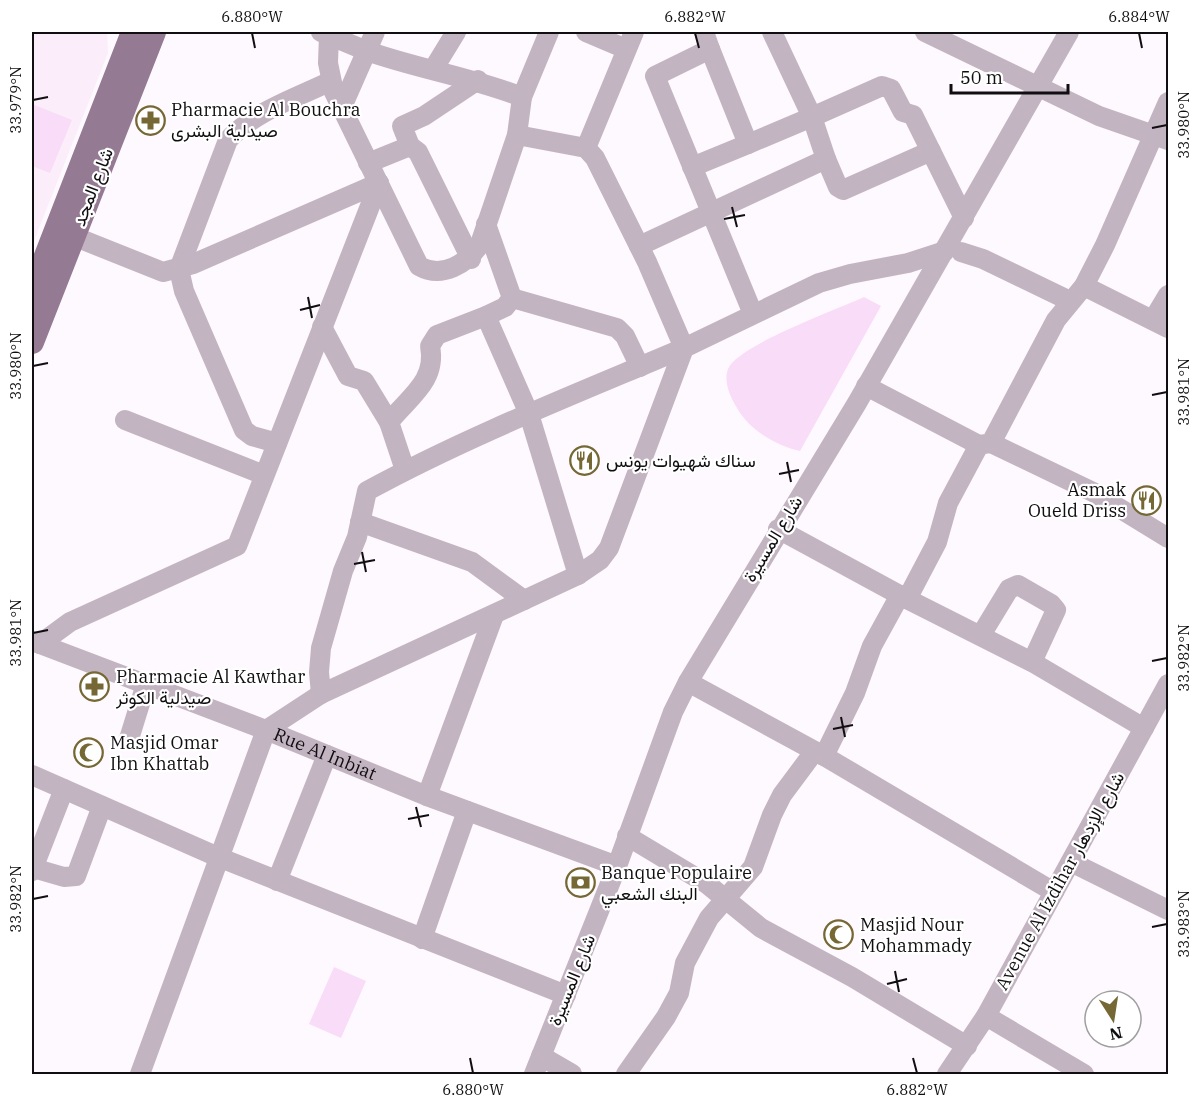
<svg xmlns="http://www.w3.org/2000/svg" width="1200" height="1106" viewBox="0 0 1200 1106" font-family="'IBM Plex Serif',Vazirmatn,serif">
<rect width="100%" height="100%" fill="#fef9fe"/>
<!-- built -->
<path fill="#fbedf9" d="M32,32H107L108,53L32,246Z"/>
<!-- green -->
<path fill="#f9dcf7" d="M32,104L72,120L50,173L32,166Z
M864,297L881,306L800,451C777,446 749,430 737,408C731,398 723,382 728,369C738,345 836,310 864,297Z
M334,967L366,981L341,1038L309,1024Z"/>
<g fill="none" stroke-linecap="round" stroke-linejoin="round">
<!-- minor -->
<g stroke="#c3b4c2" stroke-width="20">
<path d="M321,32C336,38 352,45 367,51C418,69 471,77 522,97L517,135L480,244C467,264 442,279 419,266L334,92L328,63L329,35"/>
<path d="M586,32L626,49"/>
<path d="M704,32L710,49L655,76L753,314"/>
<path d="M772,32L812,117L882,86L891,89L903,112L913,115L964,218"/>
<path d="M925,32L1099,116L1168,140"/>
<path d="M434,68L456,32"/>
<path d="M522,97L549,32"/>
<path d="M342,107L375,32"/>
<path d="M410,146L402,126L424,116L478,80"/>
<path d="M586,148L634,32"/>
<path d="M826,159L838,187L843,190L931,151"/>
<path d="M368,163L410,146L418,152L471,259"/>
<path d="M692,167L748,144L710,49"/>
<path d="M486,224L512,298L505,307L486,316L529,414L578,575"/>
<path d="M73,236L163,272L193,264L379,183"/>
<path d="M639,246L826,159L812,117L748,144"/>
<path d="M961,252L983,259L1070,301"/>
<path d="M1084,286L1168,328"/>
<path d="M512,298L617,328L625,336L640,367"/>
<path d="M1153,320L1168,295"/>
<path d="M322,327L348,376L364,381L389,422"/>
<path d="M866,386L979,445"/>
<path d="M125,420L264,475"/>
<path d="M277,443L252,436L244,430L184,291L179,269L228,140C255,111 296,98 331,81"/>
<path d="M991,443L1093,492L1168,538"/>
<path d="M405,470L389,422C409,397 437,381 430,346L437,335L486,316"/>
<path d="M360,522L472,562L524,600"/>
<path d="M778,529L907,599L1032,662L1144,728"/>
<path d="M907,599L937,542L948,503L979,445L991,443L1056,320L1084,286L1105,245L1168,102"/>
<path d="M981,635L1009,589L1018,585L1051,604L1056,610L1032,662"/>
<path id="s1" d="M32,641L266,730L427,796L617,866"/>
<path d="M40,644L70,622L237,546L379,183"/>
<path d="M688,682L824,756L1054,892"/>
<path d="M321,694L319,672L321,648L343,571L357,537L367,491C468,436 578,393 684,348L647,262L595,158L586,148L517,135"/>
<path d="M129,739L146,684"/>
<path d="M824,756L855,693L872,646L900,595"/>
<path d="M32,775L218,857L566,995"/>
<path d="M427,796L494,615"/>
<path d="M627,836L707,884L761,928L852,977L967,1046"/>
<path d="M1071,862L1168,910"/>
<path d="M33,868L64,877L76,876L102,806"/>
<path d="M32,871L64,789"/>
<path d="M277,881L327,755"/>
<path d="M422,939L467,811"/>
<path d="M986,1016L1084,1074"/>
<path d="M541,1056L572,1074"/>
<path d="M140,1074L266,730L321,694L578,575L600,560L609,548L684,348L819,283L850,274L908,263L945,251"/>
<path d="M534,1074L617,866L673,712L688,682L857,403L1069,32"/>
<path d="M626,1074L666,1017L679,993L685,963L709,918L753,867L772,815L782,795L814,752"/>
<path d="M947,1074L986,1016L1168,684"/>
</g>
<!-- major -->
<path stroke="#947a92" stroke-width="24" d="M32,292L133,32
M32,342L154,32"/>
</g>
<!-- ticks -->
<path fill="none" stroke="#100e10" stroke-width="2" d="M252,33L255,48M695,33L699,48M1139,33L1142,48M33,100L48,97M1152,128L1167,125M732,207L737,227M724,219L745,215M308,297L312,318M300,310L320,305M33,366L48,363M1152,395L1167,392M787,462L791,482M779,474L799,470M362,552L366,572M354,564L375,560M33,633L48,630M1152,661L1167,658M841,717L845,737M833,729L853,725M416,807L421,827M408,819L429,815M33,899L48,896M1152,927L1167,924M895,971L899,992M887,984L907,979M470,1058L473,1073M913,1058L917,1073"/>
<!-- icons -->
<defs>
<symbol id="pharmacy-ring" viewBox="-11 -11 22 22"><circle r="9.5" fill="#fff" stroke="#766835" stroke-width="1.5"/><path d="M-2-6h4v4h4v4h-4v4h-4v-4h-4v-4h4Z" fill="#766835"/></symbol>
<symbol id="restaurant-ring" viewBox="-11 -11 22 22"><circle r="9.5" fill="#fff" stroke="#766835" stroke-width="1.5"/><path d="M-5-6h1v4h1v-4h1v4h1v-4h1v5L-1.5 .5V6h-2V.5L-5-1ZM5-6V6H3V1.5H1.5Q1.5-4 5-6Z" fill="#766835"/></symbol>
<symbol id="mosque-ring" viewBox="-11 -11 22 22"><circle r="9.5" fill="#fff" stroke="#766835" stroke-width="1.5"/><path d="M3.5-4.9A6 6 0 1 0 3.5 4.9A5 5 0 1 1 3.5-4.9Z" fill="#766835"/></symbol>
<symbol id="bank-ring" viewBox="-11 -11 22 22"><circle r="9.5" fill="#fff" stroke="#766835" stroke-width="1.5"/><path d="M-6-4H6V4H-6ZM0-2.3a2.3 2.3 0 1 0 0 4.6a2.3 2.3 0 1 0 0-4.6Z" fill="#766835"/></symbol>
</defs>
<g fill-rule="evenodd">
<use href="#pharmacy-ring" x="134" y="104" width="33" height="33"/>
<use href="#restaurant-ring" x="568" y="444" width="33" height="33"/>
<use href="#restaurant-ring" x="1130" y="484" width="33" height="33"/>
<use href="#pharmacy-ring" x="78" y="670" width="33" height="33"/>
<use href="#mosque-ring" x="72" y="736" width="33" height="33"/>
<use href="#bank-ring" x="564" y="866" width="33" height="33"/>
<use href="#mosque-ring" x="822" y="918" width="33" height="33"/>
</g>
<g text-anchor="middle" stroke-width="4.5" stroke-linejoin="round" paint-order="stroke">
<!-- poi labels -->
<g font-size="18" fill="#100e10" stroke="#fff" text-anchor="start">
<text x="171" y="116">Pharmacie Al Bouchra<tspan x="171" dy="21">صيدلية البشرى</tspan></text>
<text x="606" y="467">سناك شهيوات يونس</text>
<text x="1126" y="496" text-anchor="end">Asmak<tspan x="1126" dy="21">Oueld Driss</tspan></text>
<text x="116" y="683">Pharmacie Al Kawthar<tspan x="116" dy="21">صيدلية الكوثر</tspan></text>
<text x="110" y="749">Masjid Omar<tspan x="110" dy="21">Ibn Khattab</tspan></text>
<text x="601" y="879">Banque Populaire<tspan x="601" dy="21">البنك الشعبي</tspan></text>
<text x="860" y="931">Masjid Nour<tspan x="860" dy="21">Mohammady</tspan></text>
</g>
<!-- street labels -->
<g font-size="18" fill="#100e10" stroke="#fff">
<text transform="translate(93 187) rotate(-69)" y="6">شارع المجد</text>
<text transform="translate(773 539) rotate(-59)" y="6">شارع المسيرة</text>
<text dy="6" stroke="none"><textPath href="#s1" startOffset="314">Rue Al Inbiat</textPath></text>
<text transform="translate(1060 881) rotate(-61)" y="6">Avenue Al Izdihar شارع الإزدهار</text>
<text transform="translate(572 980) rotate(-68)" y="6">شارع المسيرة</text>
</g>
</g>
<!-- border -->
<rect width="1200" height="1106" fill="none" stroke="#ffffff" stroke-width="66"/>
<!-- north arrow -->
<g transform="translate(1113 1019) rotate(168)"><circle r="28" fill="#ffffff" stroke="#9f9f9f" stroke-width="1.5"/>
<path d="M0-4.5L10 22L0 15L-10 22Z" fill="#766835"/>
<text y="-9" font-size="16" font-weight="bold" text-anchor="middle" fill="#100e10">N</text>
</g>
<!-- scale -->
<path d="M951 84v9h117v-9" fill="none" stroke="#100e10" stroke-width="3"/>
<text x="960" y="84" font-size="18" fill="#100e10" stroke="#ffffff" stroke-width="4.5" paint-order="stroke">50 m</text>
<rect x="33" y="33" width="1134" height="1040" fill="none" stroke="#100e10" stroke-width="2"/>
<g font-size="15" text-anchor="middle" fill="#100e10">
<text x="252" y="22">6.880°W</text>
<text x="695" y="22">6.882°W</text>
<text x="1139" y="22">6.884°W</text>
<text transform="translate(16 100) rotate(-90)" y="5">33.979°N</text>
<text transform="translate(1184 125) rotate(-90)" y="5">33.980°N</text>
<text transform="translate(16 366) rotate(-90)" y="5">33.980°N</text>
<text transform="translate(1184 392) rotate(-90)" y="5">33.981°N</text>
<text transform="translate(16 633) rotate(-90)" y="5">33.981°N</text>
<text transform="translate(1184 658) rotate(-90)" y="5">33.982°N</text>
<text transform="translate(16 899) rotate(-90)" y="5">33.982°N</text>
<text transform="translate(1184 924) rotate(-90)" y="5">33.983°N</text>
<text x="473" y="1095">6.880°W</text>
<text x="917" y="1095">6.882°W</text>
</g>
</svg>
